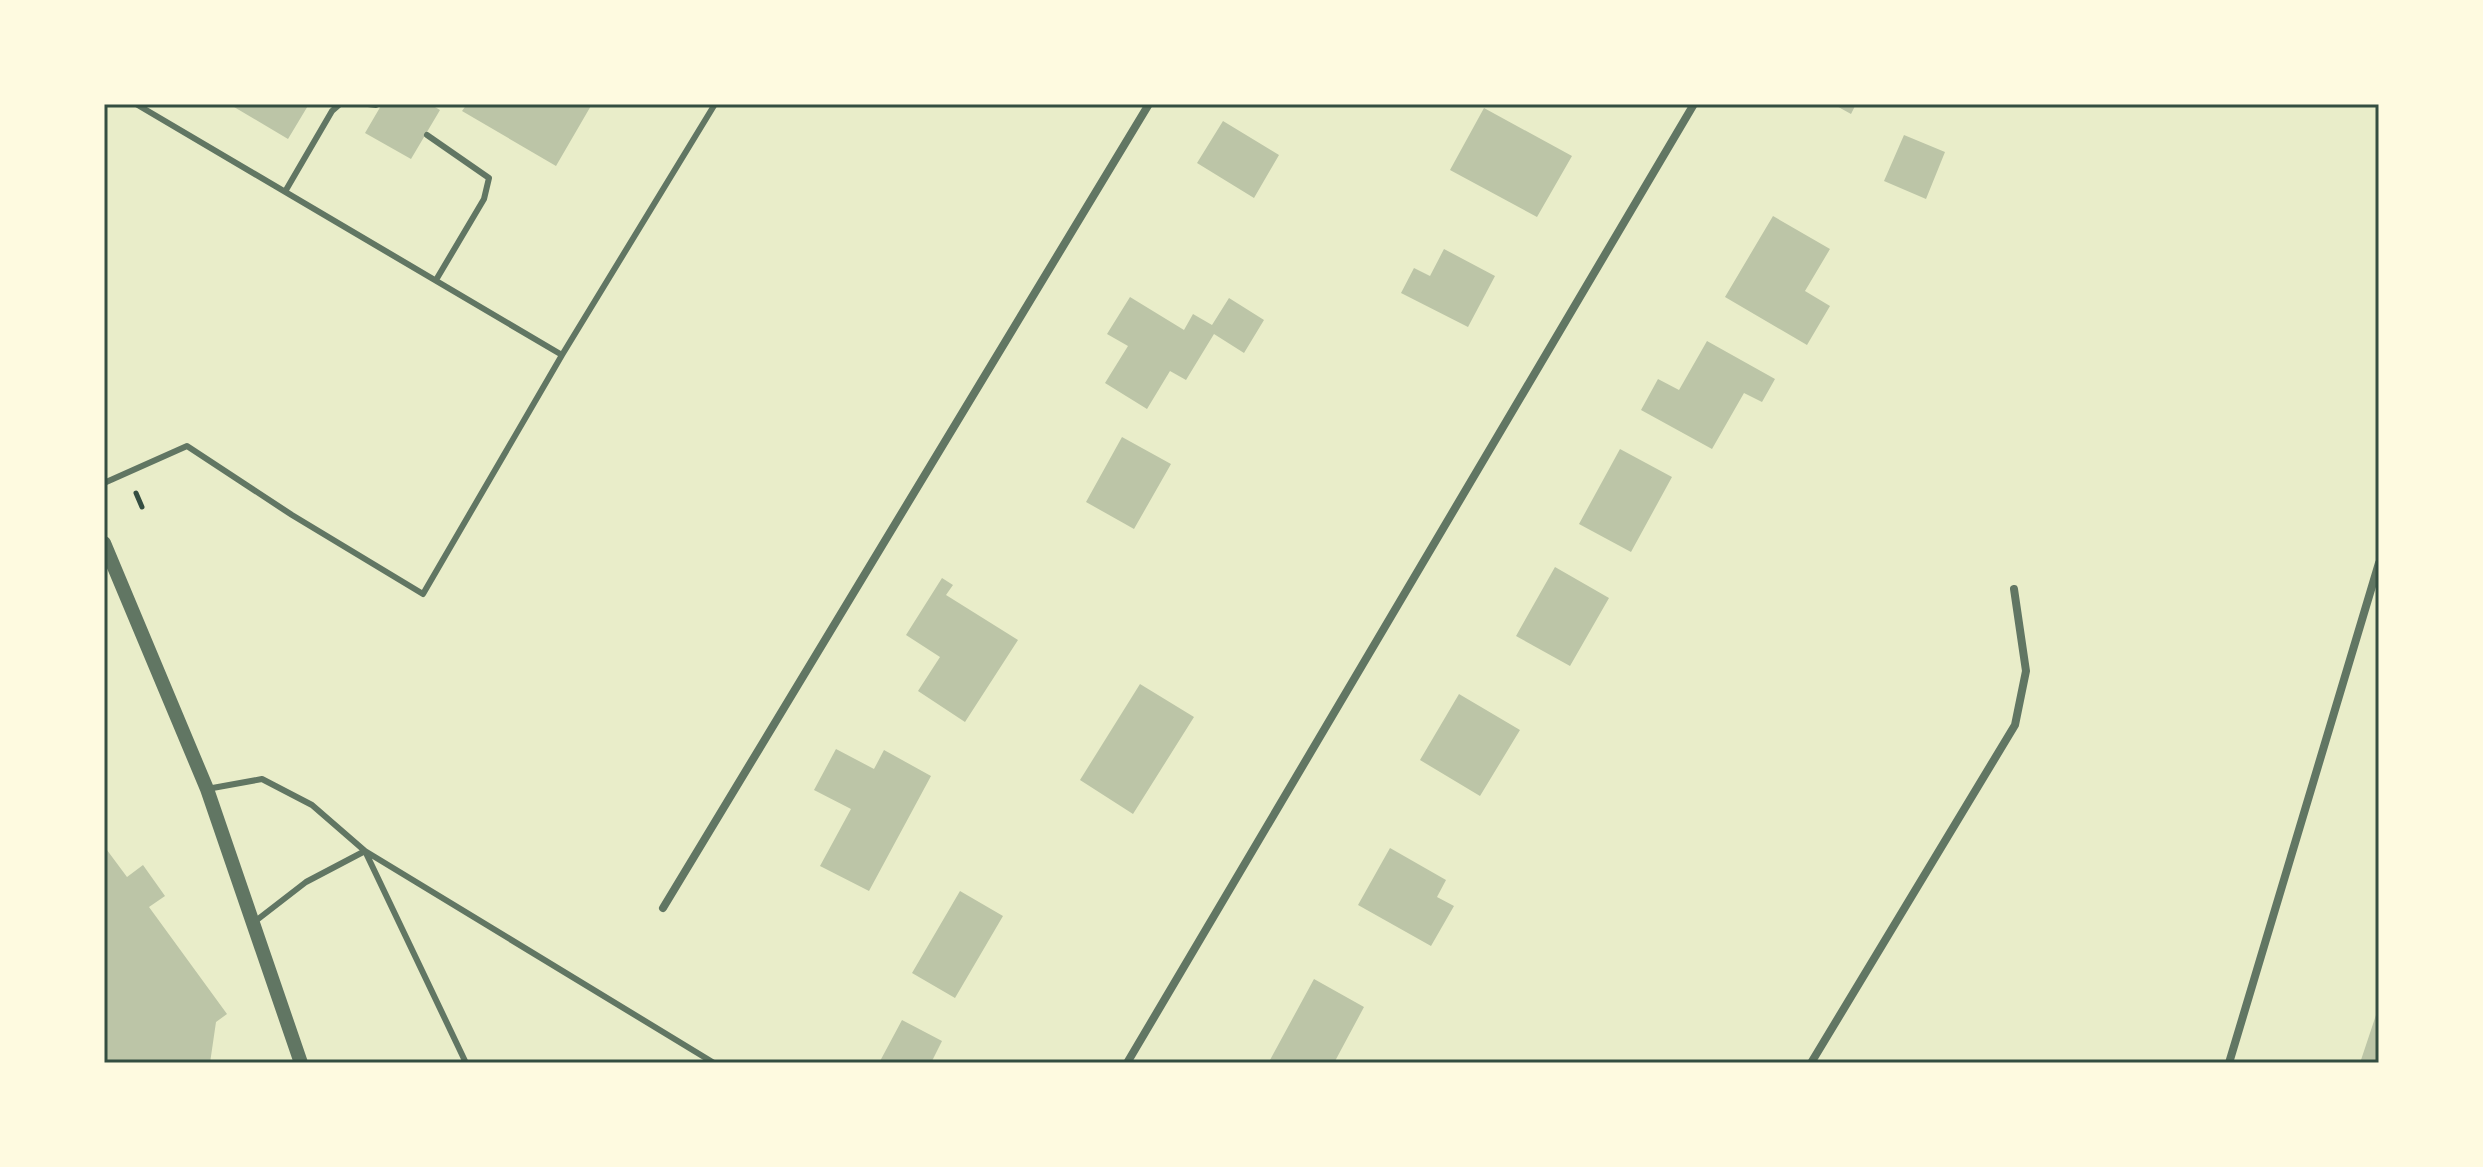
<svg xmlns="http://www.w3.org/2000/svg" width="2483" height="1167" viewBox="0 0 2483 1167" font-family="Mulish,sans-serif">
<rect width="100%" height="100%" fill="#e9edc9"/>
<!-- building -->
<path fill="#bcc5a7" d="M229,104H309L288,139Z
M382,104H430L440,110L411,159L365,133Z
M467,104H592L556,166L462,111Z
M1833,104H1856L1851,114Z
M1484,108L1572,156L1537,217L1450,170Z
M1223,121L1279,155L1254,198L1197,163Z
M1904,135L1945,152L1926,199L1884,181Z
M1773,216L1830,249L1805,291L1830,306L1807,345L1725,297Z
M1444,249L1495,276L1468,327L1401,293L1414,268L1430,276Z
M1130,297L1184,330L1193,314L1212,325L1229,298L1264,320L1244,353L1214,334L1186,380L1170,371L1147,409L1105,383L1128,346L1107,334Z
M1707,341L1775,379L1762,402L1744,393L1712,449L1641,410L1658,379L1679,390Z
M1122,437L1171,464L1134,529L1086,502Z
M1620,449L1672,477L1631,552L1579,524Z
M1555,567L1609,598L1570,666L1516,636Z
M942,578L953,585L946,595L1018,640L965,722L918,691L940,657L906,635Z
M1140,684L1194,717L1133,814L1080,780Z
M1459,694L1520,730L1480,796L1420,760Z
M836,749L874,769L884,750L931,776L869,891L820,866L851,809L814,790Z
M104,846L127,877L143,865L165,896L149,907L227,1014L216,1022L210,1063H104Z
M1390,848L1446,880L1437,897L1454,906L1431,946L1358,905Z
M960,891L1003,916L955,998L912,973Z
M1314,979L1364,1007L1334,1063H1275L1270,1060Z
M2378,1009L2379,1063H2360Z
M902,1020L942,1041L931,1063H879Z"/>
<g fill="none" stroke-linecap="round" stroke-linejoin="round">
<!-- path -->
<path stroke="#344e41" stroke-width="5" d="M136,493L142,507"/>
<!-- service -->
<path stroke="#617663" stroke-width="6" d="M368,104L376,105
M427,135L489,178L484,199L436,280
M286,190L332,111L340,104
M562,355L715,104
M104,483L187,446L292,515L423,594L562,355L136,104
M207,789L262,779L312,805L365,851L466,1063
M253,923L306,882L365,851L714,1063"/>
<!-- minor -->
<path stroke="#617663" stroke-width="8" d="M663,908L1149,104
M1127,1063L1694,104
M1811,1063L2015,725L2026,671L2014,589
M2229,1063L2379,563"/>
<!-- tertiary -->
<path stroke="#617663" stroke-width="14" d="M104,543L207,789L301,1063"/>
</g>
<!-- border -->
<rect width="2483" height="1167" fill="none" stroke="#fefae0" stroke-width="212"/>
<rect x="106" y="106" width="2271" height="955" fill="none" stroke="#344e41" stroke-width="3"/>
</svg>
